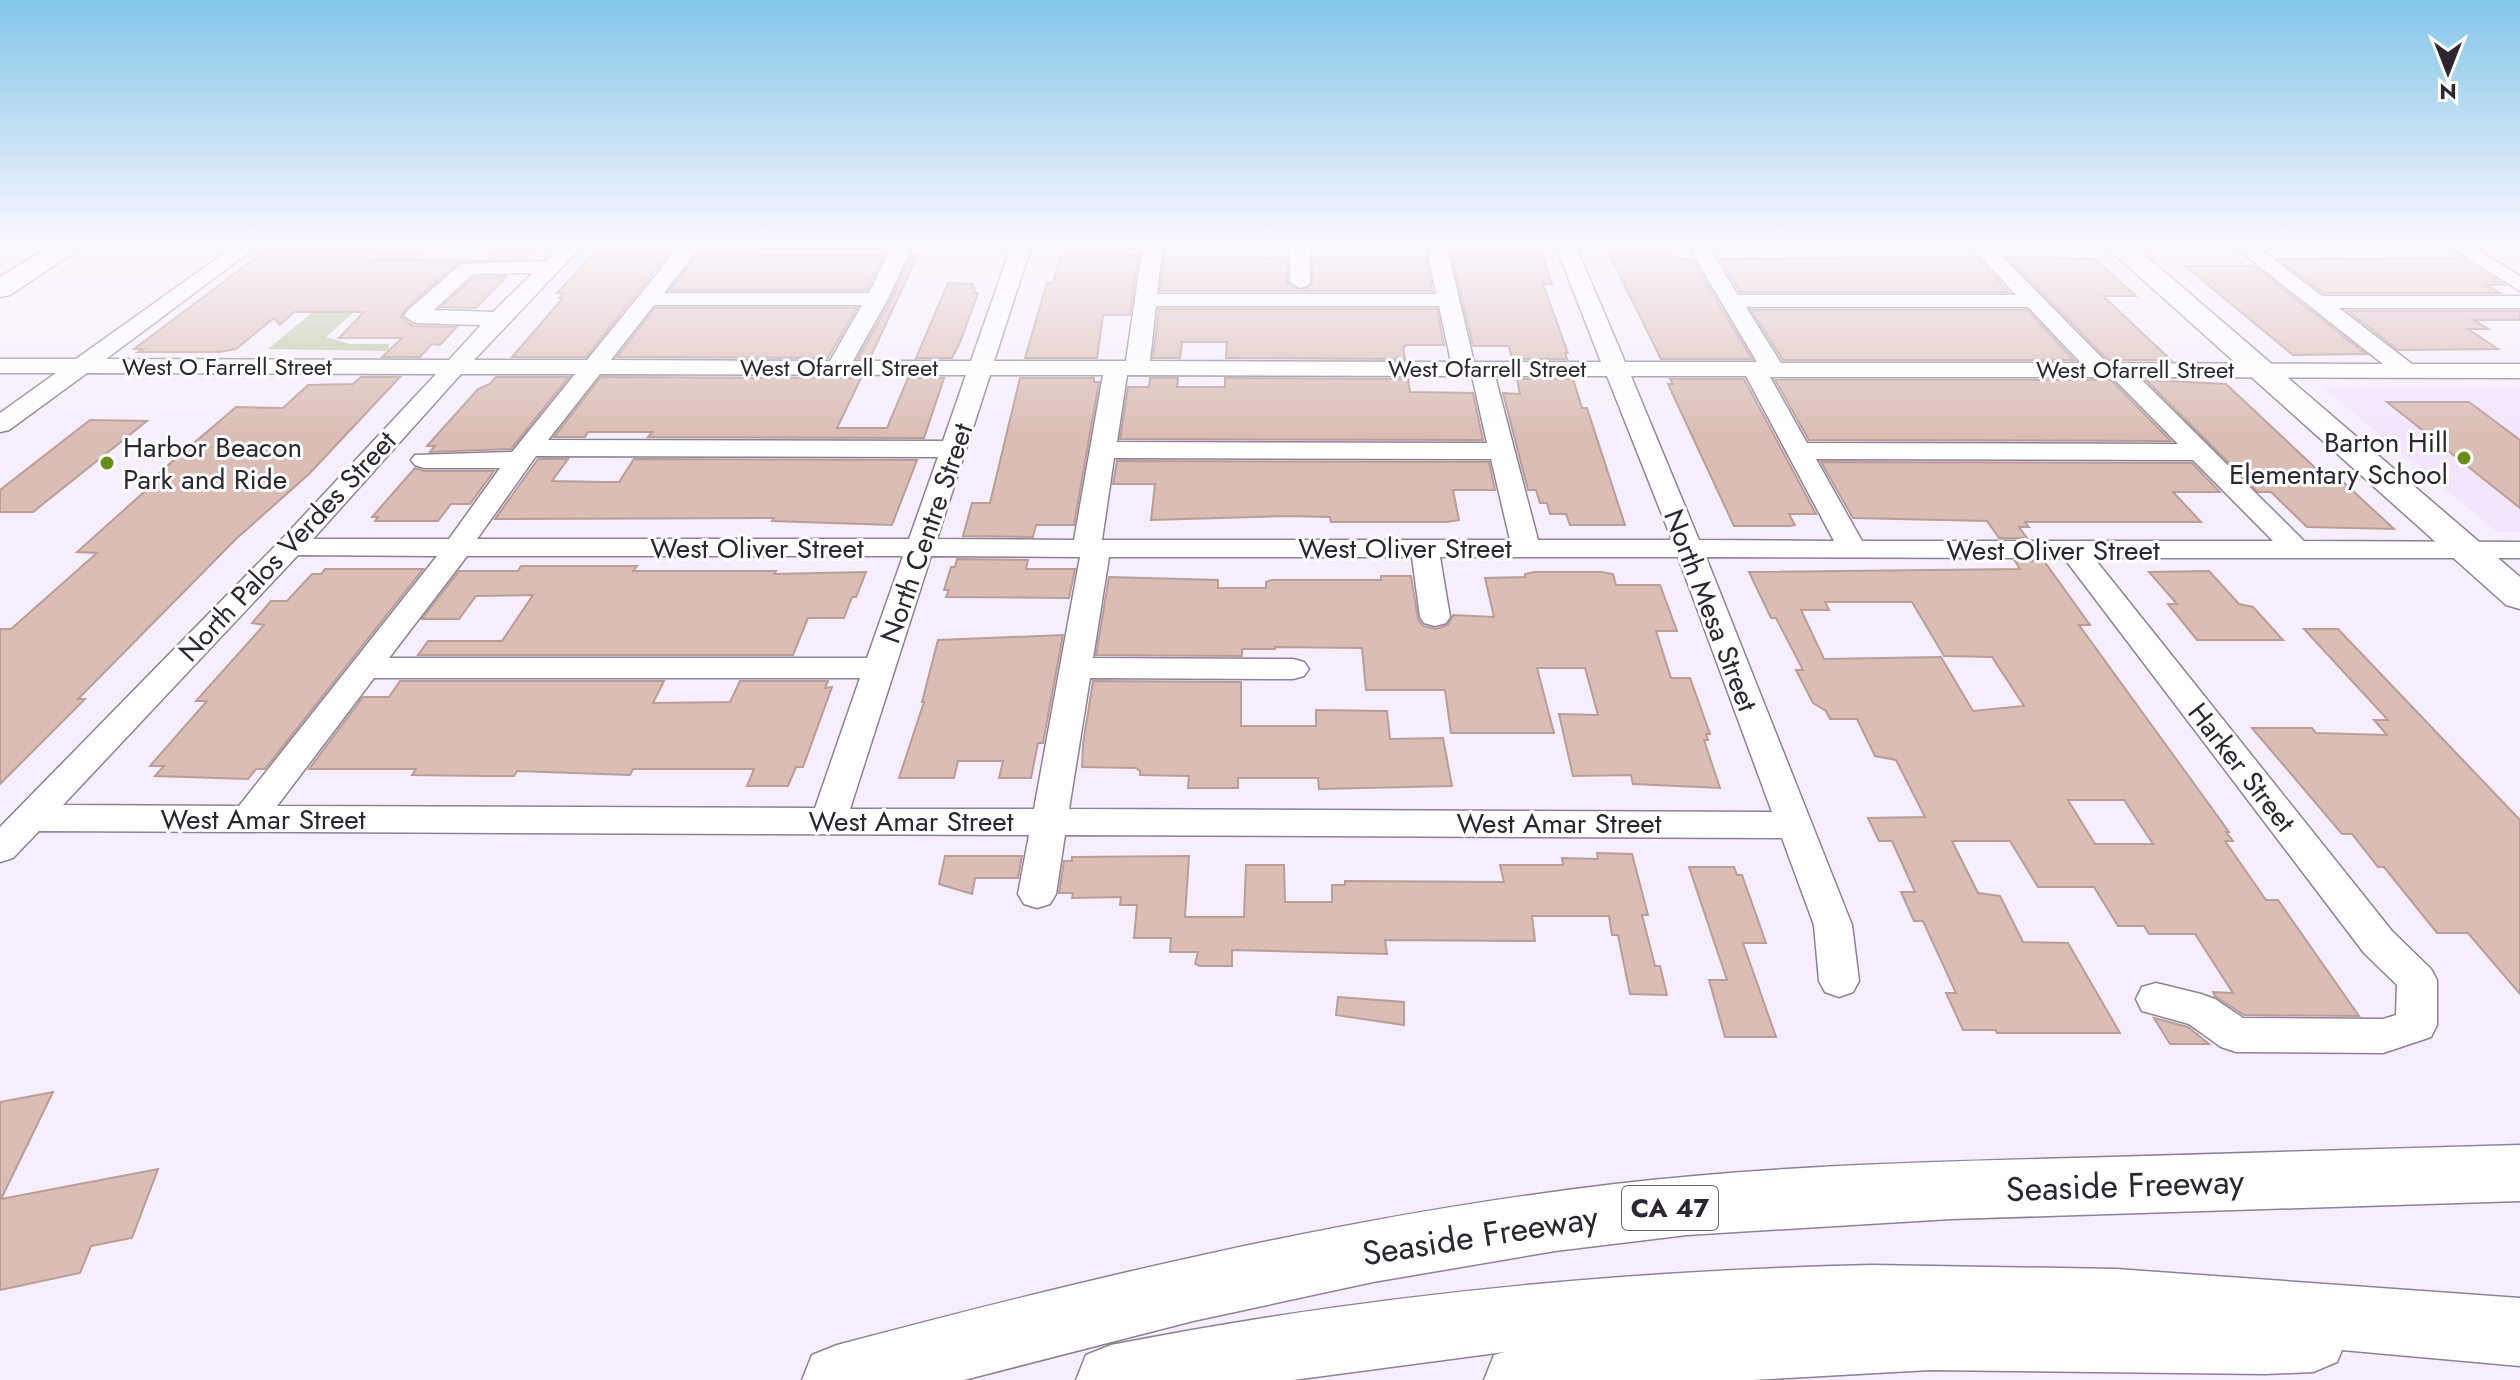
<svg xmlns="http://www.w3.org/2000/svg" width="2520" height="1380" viewBox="0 0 2520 1380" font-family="Jost,sans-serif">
<rect width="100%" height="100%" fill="#f6eefd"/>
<!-- built -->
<path fill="#f3e5fe" d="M2320,385H2520V532H2497Z"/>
<!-- green -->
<path fill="#bcc6a2" d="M399,244H470L434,250L411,261L326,337L350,344H389L388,351L268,349L357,275L347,273Z"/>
<!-- building -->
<path fill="#dabdb5" stroke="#b99d96" stroke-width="2" fill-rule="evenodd" d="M274,244H379L365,260H488L503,245H538L524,259L459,262L405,309L401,317L413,326L457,327L440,345L432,344L420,357H382L402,338H339L364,312H294L280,325L274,318L236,349L220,352H138L143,349H134Z
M700,251H758L755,255H884L867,290H670Z
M629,252H670L586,357H512L563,298H559L563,293H557L593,254Z
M1451,253H1541L1552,284H1543L1568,353H1565L1567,359H1512L1509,346H1473Z
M1066,254L1138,255L1130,315H1103L1097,358H1025L1047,283H1053L1060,257Z
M1609,254H1666L1673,255L1676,259H1692L1752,359H1661Z
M911,255H918L870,358H858L891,300Z
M1375,257H1426L1432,291H1160L1164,258H1287V282L1301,291L1312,284L1313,258Z
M1954,257H1977L2009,292H1740L1720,259Z
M2007,257L2095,259L2136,296H2103L2171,360H2108Z
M2461,258L2504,285H2486L2500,293H2323L2278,259Z
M2185,266H2254L2366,354L2293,355Z
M507,276L476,308L441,307L474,277Z
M948,283L973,284L971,288H976L974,293H978L960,342L952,358H916Z
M655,308H857L828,358L617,357Z
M1159,309H1437L1444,345H1407L1403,347L1405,359L1226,358L1227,342H1182L1180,358H1153Z
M1751,310H2027L2074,360H1783Z
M2348,311H2520V320H2474L2488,329H2468L2498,349L2398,350Z
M361,377H400L309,474L236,539L78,699H85L0,784V629H11L97,553L77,552L153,484H146L236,407L283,408L308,385L353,384Z
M496,377H569L511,449L430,452L435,446H427L478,389L490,384Z
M601,377L861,378L837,428H887L908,378H944L924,438L648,437L652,432H588L585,437H554Z
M1020,378H1094V382H1099L1074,525H1036L1033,537L963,536L972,503H990Z
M1150,378H1178L1177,387H1225V378L1408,379L1410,392L1473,393L1483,440L1120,439L1128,387H1149Z
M1517,379H1573L1582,408H1587L1625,525H1570L1566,514H1550L1547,503H1540L1536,490H1528L1503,393L1520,394Z
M1670,379H1744L1816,514H1789L1795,525L1790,526H1734L1668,384H1673Z
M1775,380H2111L2171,441L1809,440Z
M2146,380L2226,384L2325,477L2339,478L2394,529L2307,527L2271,492H2258Z
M2387,402H2469L2520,440V508Z
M90,420L147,421L33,512H0V490Z
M538,459H568L552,481L602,482H619L634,459L917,460L892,525L772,521L774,518L495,519Z
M1117,461L1489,462L1495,490H1453L1459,520L1447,522H1331L1330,517L1287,516L1151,520L1155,484H1113Z
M1821,462L2192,463L2220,492H2173L2201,522H2025L2029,527H2019L2027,538H1999L1987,521L1853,518Z
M415,468L424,471H494L470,504H451L438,521H375L378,517H372Z
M957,559L1028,560L1026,569H1075L1069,598L946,597L949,590H944L951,567H955Z
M2015,561H2044L2090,625H2079L2229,832H2226L2233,841H2225L2266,900H2278L2359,1016L2244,1015L2215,996L2213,992L2233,993L2195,934H2149L2144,926H2118L2094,887H2038L2010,841H1952L1978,893L2000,896L2023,942L2068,943L2120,1033H1997L1995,1030H1963L1946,993H1956L1923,921H1914L1901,892H1915L1892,841H1879L1868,818L1925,817L1896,760L1875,756L1857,719H1830L1826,711L1813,703L1796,670H1803L1776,618H1771L1749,572L2020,569ZM1825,602H1912L1944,656L1992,657L2024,706L1973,711L1941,657L1824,659L1801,610H1829ZM2068,800H2124L2153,844H2095Z
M521,566H637L633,571H776L774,574L866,572L856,597H852L844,618H808L793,655H418L428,641H502L533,595L476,596L459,619H422L459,571H518Z
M325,569H423L265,769H256L248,779L155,776L164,766H150L207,701H196L264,625L252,623L271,601H287L312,574H321Z
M2209,571L2239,604L2253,607L2283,640H2197L2168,604H2177L2149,572Z
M1534,572H1602L1613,574L1616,585H1660L1677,631H1656L1671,678H1690L1710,734H1706L1708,740H1704L1720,788L1633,784L1631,775L1573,776L1559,714L1598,715L1585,668H1537L1554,733H1451L1445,690H1366L1362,648L1275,647V649H1242V656L1096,655L1109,577L1218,580V588H1266V582L1272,580H1381V576H1411L1418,619L1423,626L1436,629L1448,625L1453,615L1494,617L1485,578L1525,577V574Z
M2304,629H2338L2520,820V994L2468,933H2437L2384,867H2378L2352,834H2342L2252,728H2312L2316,733L2387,735L2374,720H2388Z
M1063,635L1043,743H1038L1031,778H999L1003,761H958L954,778H899L924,702H922L938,640Z
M400,681H664L653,703L730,702L740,681H828L825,688L832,687L803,767H796L788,786H747L754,769H633L630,775L517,771L514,776H485L412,775L416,769H309L363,697H389Z
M1093,681L1241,682V726H1316V710L1387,711L1390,739L1443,738L1452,786L1319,789L1318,778H1238V788H1188L1189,776L1140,775V771L1136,768L1082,767L1083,744Z
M1597,853L1632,854L1648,915H1642L1655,966H1660L1667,995L1630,994L1618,935H1612L1609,916H1532L1535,941L1385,940L1387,954L1232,950V966H1200L1195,964L1198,952H1170L1171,938H1134L1137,905H1120L1121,897L1072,898L1073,893H1059L1064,861H1072V857L1189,856L1185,917H1244L1246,865H1284L1285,902H1332V885H1345V881L1504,882L1500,865H1563L1562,858L1598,859Z
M945,856H1022L1018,878H975L972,894L939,884Z
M1689,867H1734L1737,875H1742L1766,943H1743L1776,1037H1725L1709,980H1727Z
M1338,997L1404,1002V1025L1336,1015Z
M2154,1018L2188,1027L2209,1044H2170Z
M53,1092L1,1199L158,1169L132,1238L91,1246L80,1273L0,1290V1102Z"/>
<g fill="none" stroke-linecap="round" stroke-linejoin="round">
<defs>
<path id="minor" d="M237,244H260L106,359L449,360L481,325L415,323L404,316L407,311L461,264L546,261L562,244H584L474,360H587L681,244H702L664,293H869L893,244H913L888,299L853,361H971L1012,244H1032L994,361H1126L1143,244H1163L1157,294H1436L1426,244H1446L1474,362H1601L1555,244H1575L1625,362H1757L1687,244H1707L1738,295H2016L1969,244H1990L2107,363L2383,364L2231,244H2254L2322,296H2520V308H2339L2412,364H2520V378L2139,377L2304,541L2520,542V558H2094L2392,931L2431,969L2437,980V1025L2431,1037L2383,1053L2236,1052L2221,1047L2189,1024L2142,1011L2136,999L2142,987L2156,983L2201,994L2215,999L2243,1018L2383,1019L2396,1015L2397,985L2364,953L2064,558L1706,557L1852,925L1859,981L1853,992L1839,997L1825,992L1819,981L1814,925L1782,838L1065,835L1056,894L1050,904L1037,908L1024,904L1018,894L1029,835L39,831L13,858L0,862V827L280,541L436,374L87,373L9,430L0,432V413L56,373H0V359H76ZM533,273L493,312L434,310L473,274ZM654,305H862L830,361L611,360ZM1156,306H1439L1451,362L1150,361ZM1746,307H2028L2081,363H1781ZM461,374H575L512,452L415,455L411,460L415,465L424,468H500L449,539H313ZM600,374L966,375L943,441L548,440ZM990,375H1103L1074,540L937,539ZM1127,375L1472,376L1487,443L1117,442ZM1495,376H1607L1672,540H1538ZM1631,376H1746L1834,541L1699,540ZM1770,377H2112L2178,444L1807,443ZM536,456L938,457L909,539H477ZM1114,458L1491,459L1510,540H1102ZM1816,459L2193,460L2273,541H1862ZM298,555L437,556L239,806L63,805ZM467,556H903L867,658H389ZM931,556L1080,557L1034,809H850ZM1109,557H1412L1420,617L1424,623L1435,626L1446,623L1450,617L1440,557H1678L1772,812L1069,809L1090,678L1293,679L1304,676L1309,669L1304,662L1293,659L1093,658ZM374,678H860L815,808L277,806Z
M1290,244H1310V282L1307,286L1300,288L1290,282Z
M2445,244H2469L2520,276V291Z"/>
<path id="major" d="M54,244H86L10,295L0,297V277Z
M2103,244H2132L2520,577V609L2506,605Z"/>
<path id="highway" d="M2520,1145V1201L1951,1219L1687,1235L1555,1251L1373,1282L1193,1321L964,1380H802L812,1355L837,1345C1093,1277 1351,1215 1615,1184C1768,1166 1922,1162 2076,1158C2224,1154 2372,1149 2520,1145Z
M1872,1265L2116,1269L2520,1298V1366L2342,1350L2337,1362L2313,1372L2265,1374L1930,1370L1752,1380H1484L1494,1355L1504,1352L1293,1380H1076L1086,1355L1111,1345C1365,1295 1614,1271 1872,1265Z"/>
</defs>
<!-- minor casing -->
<use href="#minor" stroke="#8d8197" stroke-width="3"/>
<!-- major casing -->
<use href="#major" stroke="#8d8197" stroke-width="3"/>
<!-- highway casing -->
<use href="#highway" stroke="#8d8197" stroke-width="3"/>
<!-- minor -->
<use href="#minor" fill="#fff" fill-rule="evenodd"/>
<!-- major -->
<use href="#major" fill="#fff" fill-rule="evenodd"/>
<!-- highway -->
<use href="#highway" fill="#fff" fill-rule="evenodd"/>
<!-- tram -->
<path stroke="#857f8a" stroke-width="2" d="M0,250L10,244"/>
</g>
<!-- sky -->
<linearGradient id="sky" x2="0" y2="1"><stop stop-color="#83c6e8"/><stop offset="0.56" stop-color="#fbf7fe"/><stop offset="1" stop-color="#fbf7fe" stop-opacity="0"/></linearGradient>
<rect width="2520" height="437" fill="url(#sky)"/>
<!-- markers -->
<g fill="#678e1c" stroke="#fff" stroke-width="3">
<circle cx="2464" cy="458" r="8"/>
<circle cx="107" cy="463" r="8"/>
</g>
<g text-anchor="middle" stroke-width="6" stroke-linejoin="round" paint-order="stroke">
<!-- far-street labels -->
<g font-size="24" fill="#2b262f" stroke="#fff">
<text x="227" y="375">West O Farrell Street</text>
<text x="839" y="376">West Ofarrell Street</text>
<text x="1487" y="377">West Ofarrell Street</text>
<text x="2135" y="378">West Ofarrell Street</text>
</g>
<!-- shield labels -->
<rect fill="#fff" stroke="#6b676d" stroke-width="2" x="1622" y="1186" width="96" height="44" rx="6"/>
<g font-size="26" font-weight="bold" fill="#2b262f">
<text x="1670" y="1217">CA 47</text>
</g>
<!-- poi labels -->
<g font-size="28" fill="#2b262f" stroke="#fff" text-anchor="end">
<text x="2448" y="452">Barton Hill<tspan x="2448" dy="32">Elementary School</tspan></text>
<text x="123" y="457" text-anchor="start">Harbor Beacon<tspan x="123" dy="32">Park and Ride</tspan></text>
</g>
<!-- street labels -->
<g font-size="28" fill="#2b262f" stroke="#fff">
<text transform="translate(926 533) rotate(-71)" y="10">North Centre Street</text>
<text transform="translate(287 546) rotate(-47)" y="10">North Palos Verdes Street</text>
<text x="757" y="558">West Oliver Street</text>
<text x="1405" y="558">West Oliver Street</text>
<text x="2053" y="560">West Oliver Street</text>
<text transform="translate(1711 610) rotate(69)" y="10">North Mesa Street</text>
<text transform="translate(2242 767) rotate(52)" y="10">Harker Street</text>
<text x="263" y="829">West Amar Street</text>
<text x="911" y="831">West Amar Street</text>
<text x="1559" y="833">West Amar Street</text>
</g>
<!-- near-street labels -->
<g font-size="34" fill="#2b262f" stroke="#fff">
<text transform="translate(2125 1185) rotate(-2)" y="12">Seaside Freeway</text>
<text transform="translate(1480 1235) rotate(-9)" y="12">Seaside Freeway</text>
</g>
</g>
<!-- north arrow -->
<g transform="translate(2448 72) rotate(180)" stroke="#ffffff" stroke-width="6" paint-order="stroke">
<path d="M0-6L14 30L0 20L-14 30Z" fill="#2b262f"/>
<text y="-12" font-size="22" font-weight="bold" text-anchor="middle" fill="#2b262f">N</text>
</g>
</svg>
